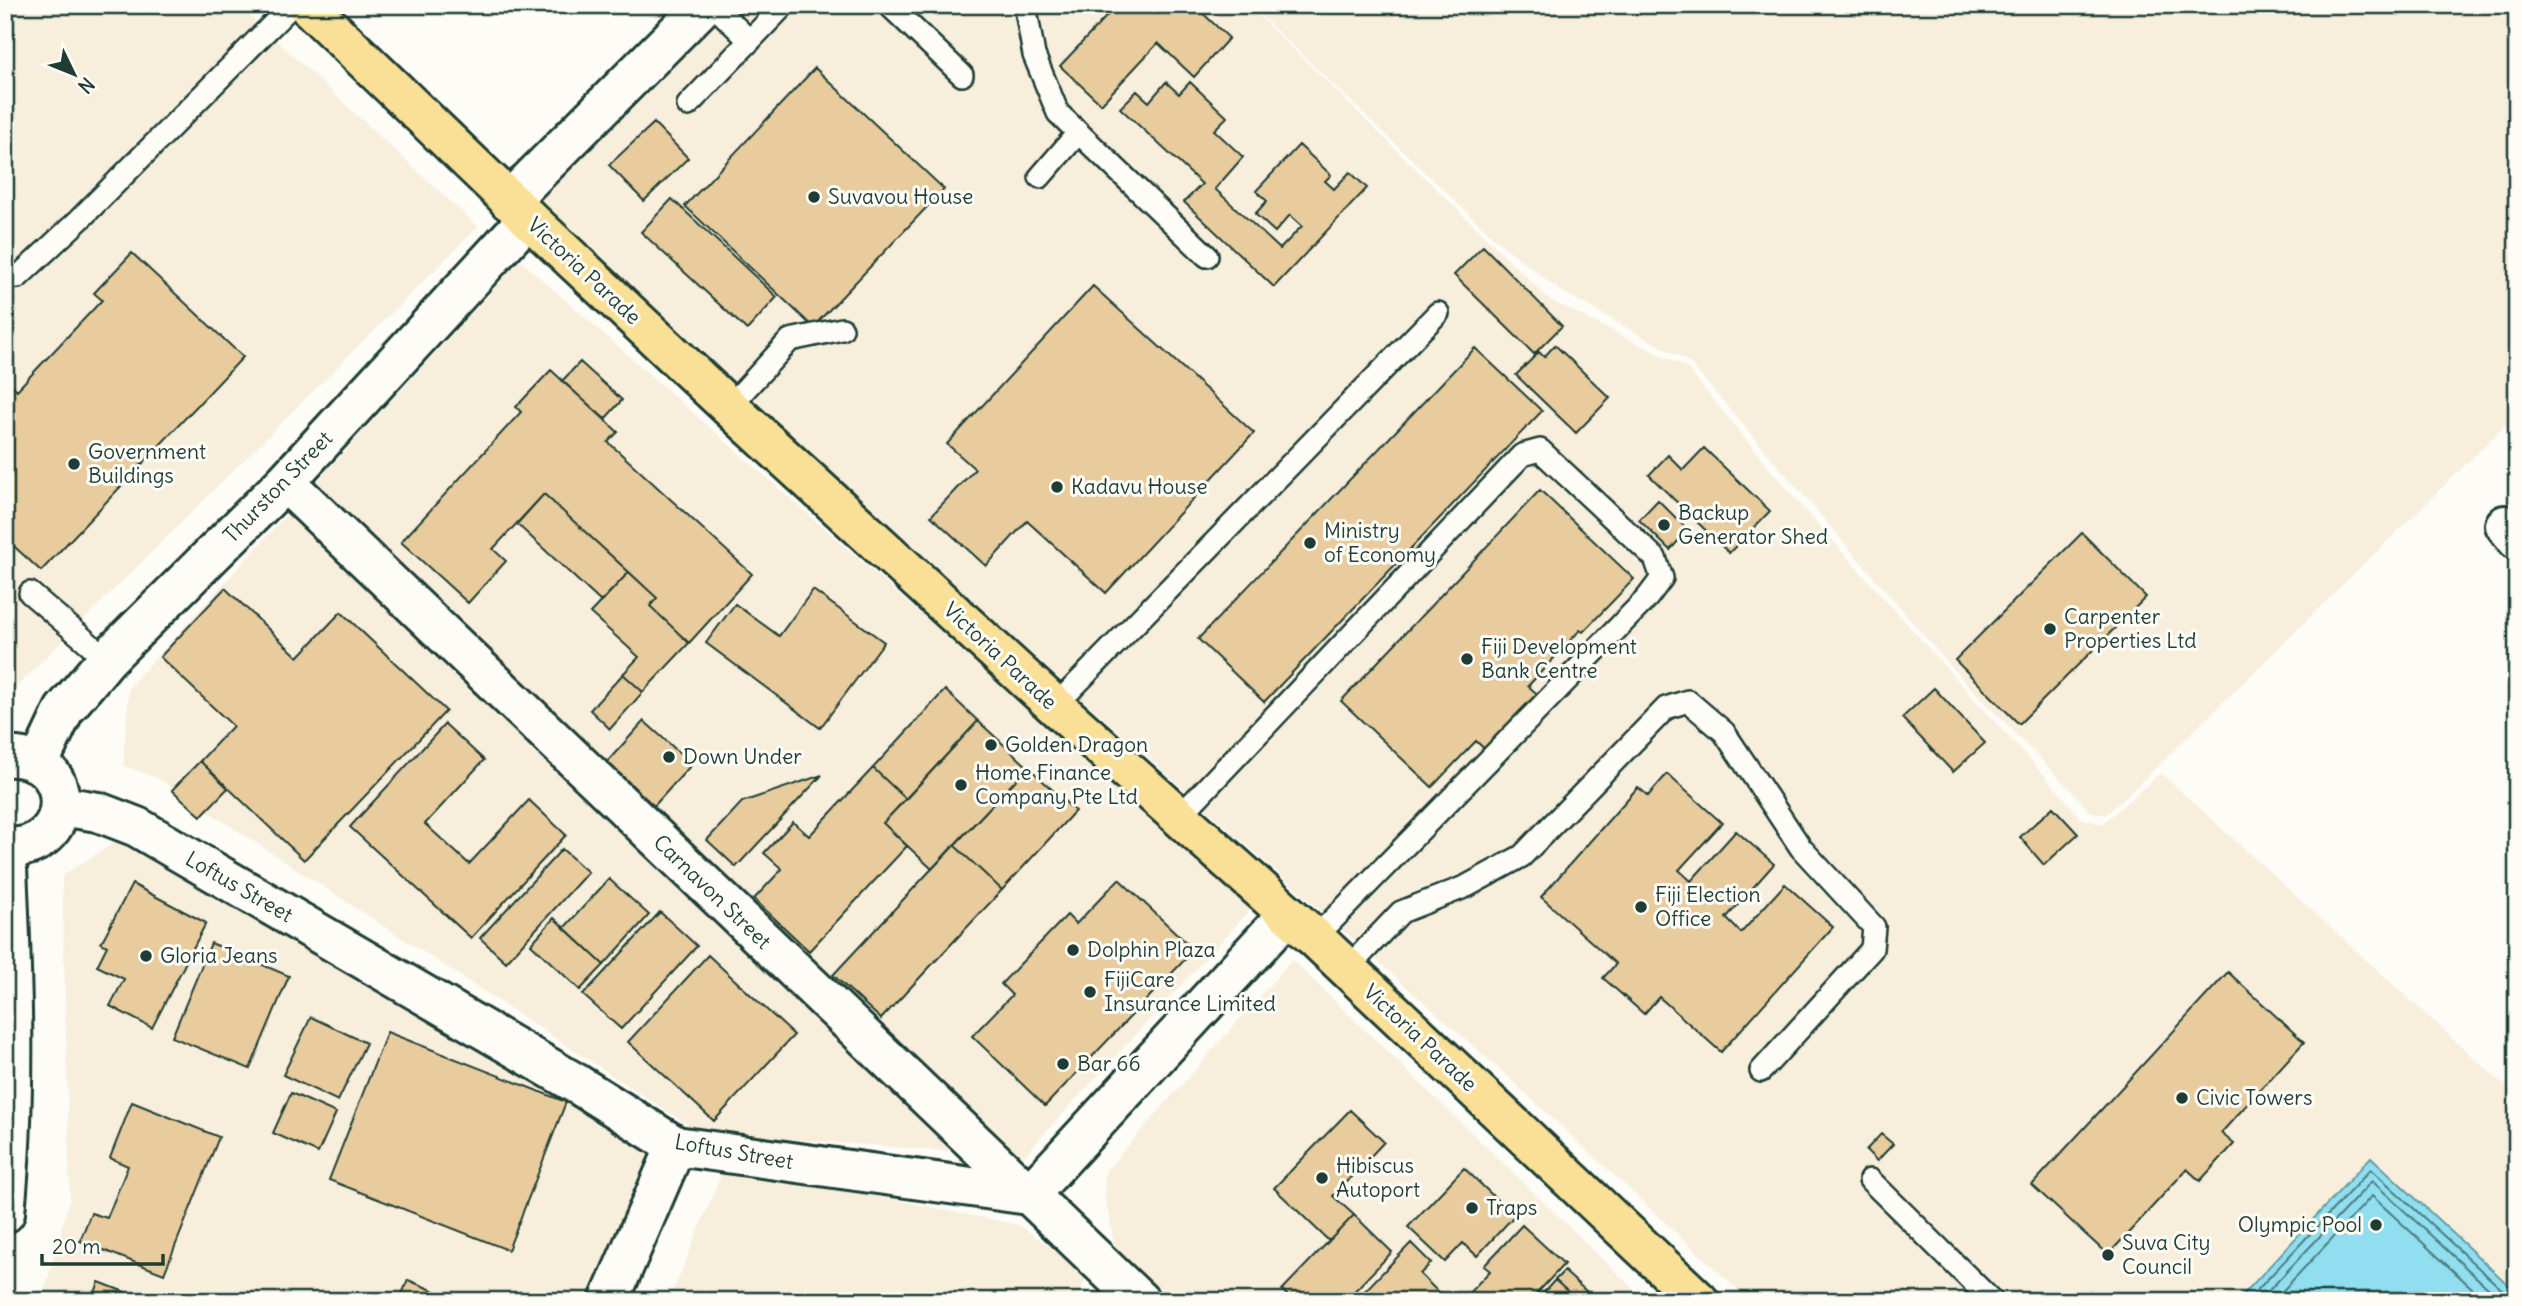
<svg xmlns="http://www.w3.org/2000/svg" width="2522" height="1306" viewBox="0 0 2522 1306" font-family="Delius,sans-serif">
<rect width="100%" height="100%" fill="#fdfcf7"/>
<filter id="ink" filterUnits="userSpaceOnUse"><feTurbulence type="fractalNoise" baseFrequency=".0143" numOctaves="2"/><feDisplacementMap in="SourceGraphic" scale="14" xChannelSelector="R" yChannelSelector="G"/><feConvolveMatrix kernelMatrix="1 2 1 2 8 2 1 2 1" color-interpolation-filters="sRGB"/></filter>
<g filter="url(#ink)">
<!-- built -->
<path fill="#f7eedc" d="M5,5H238L478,227L5,698Z
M714,5H1248L1550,300L1687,368L1789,492L1956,679L2062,795L2080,818L2102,824L2161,773L2517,1097V1301H1750L1497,1067L524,204Z
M1250,5H2517V414L2157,767L2106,815L2089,811L2075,794L1960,677L1689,362L1559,290L1494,238Z
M520,260L1253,907L1023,1157L699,1132L157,778L123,765L129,687Z
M131,832L661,1155L602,1301H42L70,1197L62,876Z
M1292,960L1646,1301H1165L1116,1252L1104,1193L1105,1172Z
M725,1166L1019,1225L1088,1273L1076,1301H669Z"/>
<!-- water -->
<path fill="#90deef" stroke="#639ea4" stroke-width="2" d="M2371,1157L2517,1293V1301H2243L2240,1298Z"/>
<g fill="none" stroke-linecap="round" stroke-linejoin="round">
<!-- shore -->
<path stroke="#4c7d7f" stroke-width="2" d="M2247,1301L2371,1169L2509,1296L2517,1298
M2259,1301L2372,1181L2502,1301
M2273,1301L2372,1196L2486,1301"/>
</g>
<!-- building -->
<path fill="#e8cc9d" stroke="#1f3d34" stroke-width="2" d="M1117,5H1194L1229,38L1194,77L1158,43L1101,104L1060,66Z
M815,68L944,189L813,327L685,206Z
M1166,82L1179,94L1190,82L1227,117L1214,130L1243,157L1215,189L1280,249L1302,226L1290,215L1275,232L1255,214L1267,201L1256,191L1299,145L1331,175L1325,181L1334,189L1350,172L1367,188L1274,287L1184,202L1202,184L1120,108L1137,91L1149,102Z
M654,123L688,158L644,201L609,165Z
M672,199L777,297L747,330L641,232Z
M1483,246L1562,326L1534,354L1454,275Z
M132,253L243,357L41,571L5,538V378L17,390L102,300L94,293Z
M1093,286L1254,433L1106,593L1027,521L986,566L931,516L975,469L947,444Z
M1555,345L1610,398L1576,433L1516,375L1539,352L1544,357Z
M1475,348L1542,411L1264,702L1198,639Z
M580,362L622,400L605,419L562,381Z
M551,370L618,432L608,442L752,574L689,643L650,606L657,598L544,494L493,549L506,561L468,603L401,542L521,412L516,407Z
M1704,448L1770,511L1729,553L1649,475L1668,455L1683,470Z
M1540,490L1634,579L1583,632L1580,630L1528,686L1542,698L1490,754L1476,741L1432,787L1341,701Z
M544,494L629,572L601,602L517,524Z
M1658,500L1688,530L1670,550L1639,520Z
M2082,533L2146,597L2019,724L1955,660Z
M629,572L657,598L650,606L689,643L643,692L623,674L639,657L590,613Z
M225,588L298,657L341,612L446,711L304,860L200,761L233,726L160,657Z
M813,590L884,642L820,728L706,643L735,604L779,636Z
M623,674L643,692L610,729L590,710Z
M1934,688L1985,743L1953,772L1902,718Z
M945,690L978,721L906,799L873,768Z
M644,721L692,764L654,806L607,762Z
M978,721L1028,767L932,869L883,823Z
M445,724L484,760L425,824L469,864L529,800L566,835L471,938L350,827Z
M200,761L228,788L201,816L172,790Z
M1028,767L1075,811L1002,890L954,845Z
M873,768L906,799L883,823L907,846L809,951L754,899L782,869L764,853L793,822L809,836Z
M1667,774L1722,823L1679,870L1691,881L1736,831L1774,864L1726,918L1741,933L1785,884L1833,927L1721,1052L1659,997L1644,1014L1603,978L1616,964L1541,897L1638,787L1648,796Z
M822,775L736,867L707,840L742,802Z
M2053,807L2078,834L2044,865L2020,837Z
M954,845L1002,890L881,1019L833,975Z
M562,849L588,872L506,962L480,938Z
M609,879L649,915L604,965L564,928Z
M1119,879L1194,950L1045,1106L972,1036L1012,995L1001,984L1067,915L1076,924Z
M132,884L206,923L152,1028L110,1006L124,979L97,966L107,946L101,943Z
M660,912L697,946L621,1029L583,995Z
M554,918L604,965L580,990L531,944Z
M211,943L289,976L250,1069L172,1037Z
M708,955L794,1035L714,1121L628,1042Z
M2228,972L2304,1042L2221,1133L2234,1144L2200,1181L2187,1169L2108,1255L2032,1185Z
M311,1017L366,1043L338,1101L283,1075Z
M387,1032L566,1102L508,1250L329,1180Z
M291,1093L336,1113L318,1153L273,1133Z
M132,1102L219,1137L164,1274L80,1241L91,1213L107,1218L128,1166L110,1158Z
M1350,1110L1384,1142L1333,1196L1354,1215L1329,1241L1274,1188Z
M1881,1134L1893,1144L1877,1161L1866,1150Z
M1464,1168L1514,1216L1477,1256L1463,1243L1445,1262L1408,1227Z
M1354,1215L1392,1252L1345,1301H1293L1282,1290Z
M1522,1225L1564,1264L1530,1301H1461L1490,1271L1484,1266Z
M1411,1243L1431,1263L1420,1274L1447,1301H1360L1358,1298Z
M1564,1271L1597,1301H1578L1555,1280Z
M408,1280L459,1301H399Z
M1555,1280L1578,1301H1536Z
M99,1282L148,1301H92Z"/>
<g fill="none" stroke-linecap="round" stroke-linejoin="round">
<defs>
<path id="lane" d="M713,5L750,41
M889,5L962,75
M1025,5L1034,55L1058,113L1207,256
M688,105L784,5
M1040,177L1078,133
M5,278L18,277L79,220L292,5
M729,407L790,340L842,329
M30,593L107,659
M1055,706L1438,313
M1179,817L1522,455L1540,450L1655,558L1662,578L1647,598L1315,938
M1347,969L1401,912L1467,886L1522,856L1666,708L1688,701L1724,732L1801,848L1874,927L1872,949L1761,1071
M1870,1180L1992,1301"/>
<path id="street" d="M509,201L704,5
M285,482L1140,1301
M2505,525L2517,540
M39,763L64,710L107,659L285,482L528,218
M5,1213C17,1091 12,969 6,847
M609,1301L676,1146"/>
<path id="secondary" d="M5,757C79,752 77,853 5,847
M61,806L98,812L137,827L577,1084L676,1146L1029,1195L1288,914"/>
<path id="highway" d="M307,5L528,218L729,407L1055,706L1315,938L1699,1301"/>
</defs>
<!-- lane casing -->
<use href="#lane" stroke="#1f3d34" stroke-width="26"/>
<!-- street casing -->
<use href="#street" stroke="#1f3d34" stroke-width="44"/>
<!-- secondary casing -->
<use href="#secondary" stroke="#1f3d34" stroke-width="44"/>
<!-- highway casing -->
<use href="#highway" stroke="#1f3d34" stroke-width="44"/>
<!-- lane -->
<use href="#lane" stroke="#fdfcf7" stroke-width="21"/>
<!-- street -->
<use href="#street" stroke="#fdfcf7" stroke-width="38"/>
<!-- secondary -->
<use href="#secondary" stroke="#fdfcf7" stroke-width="38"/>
<!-- highway -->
<use href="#highway" stroke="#f9e096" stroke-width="38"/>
</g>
</g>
<!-- markers -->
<g fill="#1f3d34" stroke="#fdfcf7" stroke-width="2.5">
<circle cx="814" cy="197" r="7"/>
<circle cx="74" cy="464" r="7"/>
<circle cx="1057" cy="487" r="7"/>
<circle cx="1664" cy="525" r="7"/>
<circle cx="1310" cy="543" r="7"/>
<circle cx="2050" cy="629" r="7"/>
<circle cx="1467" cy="659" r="7"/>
<circle cx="991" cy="745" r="7"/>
<circle cx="669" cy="757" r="7"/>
<circle cx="961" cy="785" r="7"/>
<circle cx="1641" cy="907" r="7"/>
<circle cx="1073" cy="950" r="7"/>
<circle cx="146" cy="956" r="7"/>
<circle cx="1090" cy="992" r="7"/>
<circle cx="1063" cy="1064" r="7"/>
<circle cx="2182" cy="1098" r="7"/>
<circle cx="1322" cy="1178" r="7"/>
<circle cx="1472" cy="1208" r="7"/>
<circle cx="2376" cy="1225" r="7"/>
<circle cx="2108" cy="1255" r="7"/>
</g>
<g text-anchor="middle" stroke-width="6" stroke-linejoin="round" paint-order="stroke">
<!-- poi labels -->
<g font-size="21" fill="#1f3d34" stroke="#fdfcf7" text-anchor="start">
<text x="828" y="204">Suvavou House</text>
<text x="88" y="459">Government<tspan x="88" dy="24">Buildings</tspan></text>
<text x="1071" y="494">Kadavu House</text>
<text x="1678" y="520">Backup<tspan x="1678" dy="24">Generator Shed</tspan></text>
<text x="1324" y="538">Ministry<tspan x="1324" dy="24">of Economy</tspan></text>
<text x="2064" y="624">Carpenter<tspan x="2064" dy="24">Properties Ltd</tspan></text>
<text x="1481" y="654">Fiji Development<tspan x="1481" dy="24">Bank Centre</tspan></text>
<text x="1005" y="752">Golden Dragon</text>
<text x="683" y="764">Down Under</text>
<text x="975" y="780">Home Finance<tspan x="975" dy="24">Company Pte Ltd</tspan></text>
<text x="1655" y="902">Fiji Election<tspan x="1655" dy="24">Office</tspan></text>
<text x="1087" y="957">Dolphin Plaza</text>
<text x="160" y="963">Gloria Jeans</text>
<text x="1104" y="987">FijiCare<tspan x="1104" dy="24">Insurance Limited</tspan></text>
<text x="1077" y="1071">Bar 66</text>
<text x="2196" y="1105">Civic Towers</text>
<text x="1336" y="1173">Hibiscus<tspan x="1336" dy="24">Autoport</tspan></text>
<text x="1486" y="1215">Traps</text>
<text x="2362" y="1232" text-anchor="end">Olympic Pool</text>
<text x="2122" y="1250">Suva City<tspan x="2122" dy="24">Council</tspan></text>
</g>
<!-- street labels -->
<g font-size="21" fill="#1f3d34" stroke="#fdfcf7">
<text transform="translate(584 271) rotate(43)" y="7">Victoria Parade</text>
<text transform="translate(278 487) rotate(-46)" y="7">Thurston Street</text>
<text transform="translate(1000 656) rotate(43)" y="7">Victoria Parade</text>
<text transform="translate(239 887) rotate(30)" y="7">Loftus Street</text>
<text transform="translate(712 892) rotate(44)" y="7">Carnavon Street</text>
<text transform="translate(1420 1038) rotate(43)" y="7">Victoria Parade</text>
<text transform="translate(734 1152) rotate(10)" y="7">Loftus Street</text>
</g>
</g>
<!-- margin -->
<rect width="2522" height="1306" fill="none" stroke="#fdfcf7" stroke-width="28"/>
<rect x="14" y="14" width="2494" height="1278" fill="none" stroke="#1f3d34" stroke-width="2.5" filter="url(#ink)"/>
<!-- north arrow -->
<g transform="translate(74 74) rotate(133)" stroke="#fdfcf7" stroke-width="5" paint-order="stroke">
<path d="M0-5L12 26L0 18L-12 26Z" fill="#1f3d34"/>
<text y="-10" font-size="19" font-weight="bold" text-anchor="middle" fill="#1f3d34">N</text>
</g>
<!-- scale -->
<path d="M42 1254v10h121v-10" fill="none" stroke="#1f3d34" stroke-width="3.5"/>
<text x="52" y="1254" font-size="21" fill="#1f3d34" stroke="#fdfcf7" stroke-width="5" paint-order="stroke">20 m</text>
</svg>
